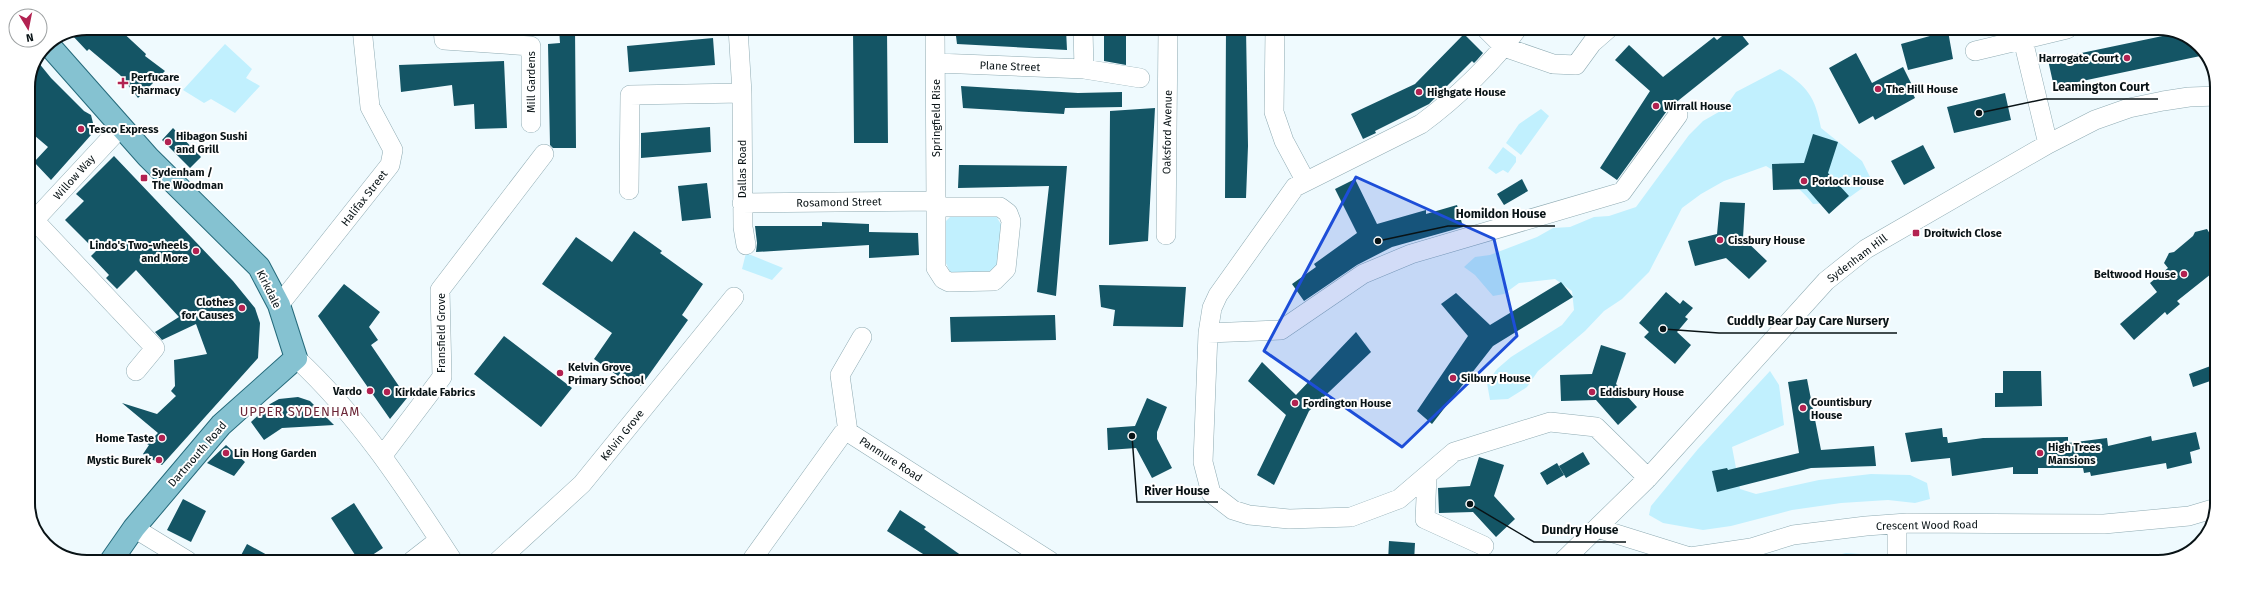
<svg xmlns="http://www.w3.org/2000/svg" width="2245" height="590" viewBox="0 0 2245 590" font-family="'Fira Sans',sans-serif">
<rect width="100%" height="100%" fill="#effafe"/>
<!-- green -->
<path fill="#c1f0fe" d="M225,44L252,69L246,78L260,86L235,113L211,99L204,103L183,90Z
M1780,69C1807,86 1815,96 1821,128L1862,161L1872,181L1843,202L1813,204C1801,188 1784,177 1766,166L1724,181L1701,194L1682,208L1649,272L1622,299L1604,311L1585,331L1538,371L1527,387L1508,399L1490,400L1487,383L1497,369L1511,357L1562,325L1574,310L1572,291L1555,279L1519,283L1504,294L1493,296L1475,275L1464,267L1475,257L1490,255L1537,237L1553,228L1570,227L1594,217L1609,216L1636,207L1689,135L1703,121L1724,109L1736,92Z
M1541,109L1549,116L1521,155L1506,143L1519,124Z
M1503,147L1516,157V162L1508,173L1503,170L1496,174L1488,168Z
M951,216H996L1002,226L997,265C989,277 963,277 950,272L945,261V222Z
M746,253L783,268L772,280L742,269Z
M1770,371L1779,385L1784,425L1732,447L1740,489L1756,494L1819,480L1871,474L1910,475L1927,483L1930,499L1915,503L1888,500L1841,503L1792,510L1731,526L1703,530L1663,523L1649,515L1651,506L1698,449Z
M1846,553L1891,556L1890,562H1808Z"/>
<!-- building -->
<path fill="#145565" d="M87,28H118L146,54L145,56L165,71L138,98L120,75L89,49L87,51L71,34Z
M559,28H575L576,148H553L550,145L548,44L560,43Z
M955,28L1066,29L1067,50L957,44Z
M1104,29H1126V65L1104,61Z
M1226,29H1246L1248,146L1246,198H1225Z
M1731,29H1737L1749,44L1669,108L1617,180L1600,168L1650,91L1615,60L1629,45L1663,77L1714,37L1717,40Z
M853,30H887L888,143H854Z
M1948,31L1953,59L1908,70L1901,44Z
M2177,33L2203,48L2205,55L2054,87L2048,60Z
M1464,34L1483,53L1477,60L1474,63L1472,61L1429,104L1375,131L1376,133L1363,139L1351,114L1415,84Z
M713,38L715,65L629,72L627,46Z
M1856,53L1872,83L1903,67L1916,93L1913,94L1915,98L1875,120L1873,116L1859,124L1829,68Z
M504,61L507,128L475,129L474,104L454,106L452,85L401,92L399,65Z
M38,62L51,78L84,111L91,115L93,123L91,135L51,180L34,162L48,147L28,130V87Z
M961,86L1078,93L1122,92V107L1065,108L1064,114L963,108Z
M2005,93L2011,120L1954,133L1947,107Z
M1155,108L1148,241L1109,245L1110,111Z
M710,127L711,152L641,158V133Z
M173,128L201,157L190,168L162,140Z
M1813,134L1838,142L1828,173L1849,196L1829,214L1807,189L1773,190L1772,164L1804,163Z
M1923,145L1935,168L1904,185L1891,161Z
M114,156L233,281L255,308L260,323L258,358L162,465L143,454L149,445L147,444L158,433L122,403L157,414L176,396L171,391L175,386L174,360L207,354L196,324L162,340L155,332L179,317L136,270L117,289L106,278L109,275L91,256L96,251L65,220L84,201L76,194Z
M959,165L1067,166L1056,296L1037,292L1049,186L958,188Z
M1355,179L1377,224L1426,210V214L1457,205L1463,227L1392,247L1357,265L1304,301L1292,284L1316,267L1314,264L1357,233L1335,189Z
M1522,179L1528,191L1504,205L1497,194Z
M707,183L711,218L682,221L678,186Z
M1720,202L1745,203L1743,238L1767,261L1749,279L1726,258L1695,266L1688,241L1717,234Z
M822,222L869,224V232L918,233L919,255L869,258V245L756,252L757,243L755,226H822Z
M2207,229L2210,234L2216,229V270L2177,301L2180,304L2167,315L2165,312L2134,340L2120,324L2157,292L2150,283L2168,268L2164,263L2169,253L2174,252L2193,236L2195,232Z
M634,231L662,251L660,253L703,284L682,315L688,320L641,386L621,372L618,376L594,359L612,333L542,284L576,237L612,262Z
M1561,282L1573,297L1493,346L1432,424L1417,411L1468,336L1441,304L1456,293L1490,325Z
M344,284L380,312L369,327L378,340L371,345L407,398L390,419L318,316Z
M1099,285L1186,287L1183,327L1113,326L1115,310L1101,307Z
M1666,292L1680,304L1683,300L1693,308L1685,317L1688,319L1677,332L1691,345L1675,364L1644,337L1649,332L1639,323Z
M1055,315L1056,340L951,342L950,317Z
M1356,332L1371,352L1309,411L1274,485L1257,475L1286,415L1248,381L1262,362L1296,395Z
M504,336L572,388L541,427L474,374Z
M1601,345L1626,353L1616,384L1637,407L1618,425L1596,400L1561,401L1560,375L1592,374Z
M2216,364V379L2193,387L2189,374Z
M2003,371H2041L2042,406L1995,407V393H2003Z
M1807,379L1821,450L1874,446L1876,466L1811,468L1717,492L1712,471L1727,468L1728,470L1799,453L1788,382Z
M298,397L310,401L334,425L282,428L264,440L251,422L270,404L279,399Z
M1147,398L1167,407L1157,432V439L1172,468L1152,478L1136,448L1108,450L1107,428L1135,426Z
M1942,428L1943,437H1947L1948,443L1983,438L2068,437V443L2107,438L2108,446L2151,436L2152,441L2196,432L2200,449L2190,452L2192,463L2167,469L2166,463L2091,476L2090,472L2084,473L2083,468H2038V474H2013V467L1952,476L1950,458L1911,462L1905,433Z
M226,445L245,462L234,476L207,463Z
M1583,452L1590,464L1566,478L1559,466Z
M1479,457L1504,465L1494,496L1515,519L1496,537L1473,512L1439,513L1438,488L1470,486Z
M1557,463L1564,475L1547,485L1540,473Z
M183,499L206,511L191,542L167,530Z
M354,503L383,548L363,561H359L331,518Z
M900,510L926,527L924,529L969,561H934L887,531Z
M1389,541L1415,543L1414,562H1388Z
M247,544L278,561H238Z"/>
<g fill="none" stroke-linecap="round" stroke-linejoin="round">
<defs>
<path id="minor" d="M443,28L444,40L531,46V123
M738,28L742,93L743,227L746,245
M935,28L936,207
M1275,29L1274,112L1284,141L1305,180
M1486,29L1504,47L1553,64L1576,65L1592,43L1608,29
M1517,29C1493,63 1455,99 1421,124L1295,187L1218,295L1212,308L1208,333L1203,462L1211,493L1233,510L1249,515L1289,519L1351,517L1399,499L1454,452L1550,422L1596,427L1648,478
M2023,40L2048,144
M1975,51L2067,29
M936,63L1084,69L1083,29
M1084,69L1140,78
M629,190L630,95L742,93
M742,203L936,201
M936,207H1000L1008,213L1011,221L1006,269L994,281L949,282L943,279L936,268Z
M35,221L155,348L136,371
M28,227L121,127
M1166,235L1168,29
M279,305L390,165L393,150L370,107L362,28
M1208,333L1281,330L1363,274L1411,254L1622,192L1678,115
M296,358C360,417 406,489 453,561
M848,432L840,375L862,337
M383,455L442,377L440,290L544,154
M1427,477L1425,519L1484,546
M134,528L188,561
M1597,528L1690,557L1751,548L1793,535L1866,526L1907,523L2104,524L2189,516L2216,508
M412,561L439,540
M498,561L582,484L734,297
M751,561L843,433L848,432L1050,561
M1562,562L1648,478L1826,281L1866,249L2048,144L2095,120L2129,108L2163,101L2189,97L2217,96
M1897,562V524"/>
<path id="major" d="M48,44L148,157L259,267L279,305L296,358L221,425L134,528L111,561"/>
</defs>
<!-- minor casing -->
<use href="#minor" stroke="#8fabb3" stroke-width="20"/>
<!-- major casing -->
<use href="#major" stroke="#256a7b" stroke-width="24"/>
<!-- minor -->
<use href="#minor" stroke="#fff" stroke-width="19"/>
<!-- major -->
<use href="#major" stroke="#85c2d1" stroke-width="22"/>
</g>
<!-- marked area -->
<path fill="#1d4ed8" fill-opacity="0.2" stroke="#1d4ed8" stroke-width="3" stroke-linejoin="round" d="M1356,177L1494,239L1517,336L1402,447L1264,351Z"/>
<!-- markers -->
<g fill="#b22251" stroke="#fff" stroke-width="1.5">
<circle cx="2127" cy="58" r="4"/>
<path d="M121 77h4v4h4v4h-4v4h-4v-4h-4v-4h4z"/>
<circle cx="1878" cy="89" r="4"/>
<circle cx="1419" cy="92" r="4"/>
<circle cx="1656" cy="106" r="4"/>
<circle cx="81" cy="129" r="4"/>
<circle cx="168" cy="142" r="4"/>
<rect x="140" y="174" width="8" height="8" rx="2"/>
<circle cx="1804" cy="181" r="4"/>
<rect x="1912" y="229" width="8" height="8" rx="2"/>
<circle cx="1720" cy="240" r="4"/>
<circle cx="196" cy="251" r="4"/>
<circle cx="2184" cy="274" r="4"/>
<circle cx="242" cy="308" r="4"/>
<circle cx="560" cy="373" r="4"/>
<circle cx="1453" cy="378" r="4"/>
<circle cx="370" cy="391" r="4"/>
<circle cx="387" cy="392" r="4"/>
<circle cx="1592" cy="392" r="4"/>
<circle cx="1295" cy="403" r="4"/>
<circle cx="1803" cy="408" r="4"/>
<circle cx="162" cy="438" r="4"/>
<circle cx="226" cy="453" r="4"/>
<circle cx="2040" cy="453" r="4"/>
<circle cx="159" cy="460" r="4"/>
</g>
<g text-anchor="middle" stroke-width="4" stroke-linejoin="round" paint-order="stroke">
<!-- poi labels -->
<g font-size="11" font-weight="bold" fill="#091316" stroke="#fff" text-anchor="start">
<text x="2119" y="62" text-anchor="end">Harrogate Court</text>
<text x="131" y="81">Perfucare<tspan x="131" dy="13">Pharmacy</tspan></text>
<text x="1886" y="93">The Hill House</text>
<text x="1427" y="96">Highgate House</text>
<text x="1664" y="110">Wirrall House</text>
<text x="89" y="133">Tesco Express</text>
<text x="176" y="140">Hibagon Sushi<tspan x="176" dy="13">and Grill</tspan></text>
<text x="152" y="176">Sydenham /<tspan x="152" dy="13">The Woodman</tspan></text>
<text x="1812" y="185">Porlock House</text>
<text x="1924" y="237">Droitwich Close</text>
<text x="1728" y="244">Cissbury House</text>
<text x="188" y="249" text-anchor="end">Lindo's Two-wheels<tspan x="188" dy="13">and More</tspan></text>
<text x="2176" y="278" text-anchor="end">Beltwood House</text>
<text x="234" y="306" text-anchor="end">Clothes<tspan x="234" dy="13">for Causes</tspan></text>
<text x="568" y="371">Kelvin Grove<tspan x="568" dy="13">Primary School</tspan></text>
<text x="1461" y="382">Silbury House</text>
<text x="362" y="395" text-anchor="end">Vardo</text>
<text x="395" y="396">Kirkdale Fabrics</text>
<text x="1600" y="396">Eddisbury House</text>
<text x="1811" y="406">Countisbury<tspan x="1811" dy="13">House</tspan></text>
<text x="1303" y="407">Fordington House</text>
<text x="154" y="442" text-anchor="end">Home Taste</text>
<text x="2048" y="451">High Trees<tspan x="2048" dy="13">Mansions</tspan></text>
<text x="234" y="457">Lin Hong Garden</text>
<text x="151" y="464" text-anchor="end">Mystic Burek</text>
</g>
<!-- street labels -->
<g font-size="11" fill="#091316" stroke="#fff">
<text transform="translate(1010 66) rotate(2)" y="4">Plane Street</text>
<text transform="translate(531 82) rotate(-90)" y="4">Mill Gardens</text>
<text transform="translate(936 118) rotate(-90)" y="4">Springfield Rise</text>
<text transform="translate(1167 132) rotate(-89)" y="4">Oaksford Avenue</text>
<text transform="translate(742 169) rotate(-90)" y="4">Dallas Road</text>
<text transform="translate(74 177) rotate(-48)" y="4">Willow Way</text>
<text transform="translate(364 198) rotate(-52)" y="4">Halifax Street</text>
<text transform="translate(839 202) rotate(-1)" y="4">Rosamond Street</text>
<text transform="translate(1857 258) rotate(-37)" y="4">Sydenham Hill</text>
<text transform="translate(269 289) rotate(63)" y="4">Kirkdale</text>
<text transform="translate(441 333) rotate(-90)" y="4">Fransfield Grove</text>
<text transform="translate(622 435) rotate(-51)" y="4">Kelvin Grove</text>
<text transform="translate(197 454) rotate(-49)" y="4">Dartmouth Road</text>
<text transform="translate(891 459) rotate(33)" y="4">Panmure Road</text>
<text transform="translate(1927 525) rotate(-1)" y="4">Crescent Wood Road</text>
</g>
<!-- quarter labels -->
<g font-size="13" letter-spacing="1" fill="#6b2637" stroke="#fff">
<text x="300" y="416">UPPER SYDENHAM</text>
</g>
</g>
<!-- crop -->
<path d="M0 0H2245V590H0ZM87 35H2158A52 52 0 0 1 2210 87V503A52 52 0 0 1 2158 555H87A52 52 0 0 1 35 503V87A52 52 0 0 1 87 35Z" fill="#fff" fill-rule="evenodd"/>
<path fill="none" stroke="#091316" stroke-width="2" d="M87 35H2158A52 52 0 0 1 2210 87V503A52 52 0 0 1 2158 555H87A52 52 0 0 1 35 503V87A52 52 0 0 1 87 35Z"/>
<!-- callouts -->
<path fill="none" stroke="#091316" stroke-width="1.5" d="M1979 113L2045 99H2158M1378 241L1448 226H1555M1663 329L1719 333H1897M1132 436L1137 502H1218M1470 504L1534 542H1626"/>
<g fill="#091316" stroke="#fff" stroke-width="1.5">
<circle cx="1979" cy="113" r="4"/>
<circle cx="1378" cy="241" r="4"/>
<circle cx="1663" cy="329" r="4"/>
<circle cx="1132" cy="436" r="4"/>
<circle cx="1470" cy="504" r="4"/>
</g>
<g font-size="12" text-anchor="middle" font-weight="bold" fill="#091316" stroke="#fff" stroke-width="4" stroke-linejoin="round" paint-order="stroke">
<text x="2101" y="91">Leamington Court</text>
<text x="1501" y="218">Homildon House</text>
<text x="1808" y="325">Cuddly Bear Day Care Nursery</text>
<text x="1177" y="495">River House</text>
<text x="1580" y="534">Dundry House</text>
</g>
<!-- north arrow -->
<g transform="translate(28 28) rotate(170)"><circle r="19" fill="#ffffff" stroke="#9da1a2"/>
<path d="M0-3L7 15L0 10L-7 15Z" fill="#b22251"/>
<text y="-6" font-size="11" font-weight="bold" text-anchor="middle" fill="#091316">N</text>
</g>
</svg>
